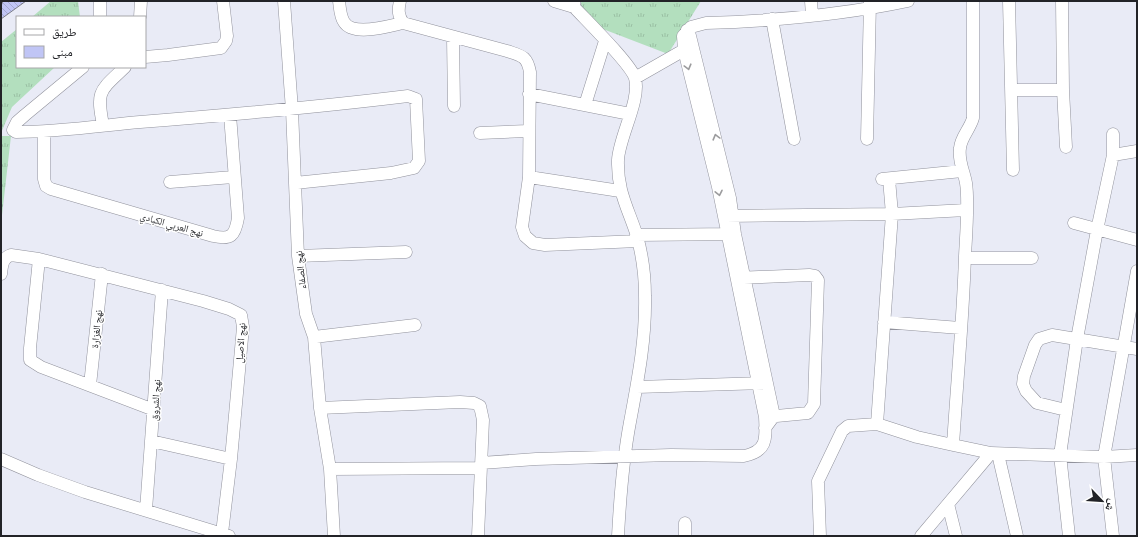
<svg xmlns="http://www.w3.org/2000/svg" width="1138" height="537" viewBox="0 0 1138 537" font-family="'IBM Plex Sans','Noto Naskh Arabic',sans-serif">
<defs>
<pattern id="grass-tufts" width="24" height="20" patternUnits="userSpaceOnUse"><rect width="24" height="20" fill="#b3dfbe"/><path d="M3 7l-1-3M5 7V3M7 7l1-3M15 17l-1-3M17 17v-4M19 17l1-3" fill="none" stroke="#9abfa3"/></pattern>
<pattern id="building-back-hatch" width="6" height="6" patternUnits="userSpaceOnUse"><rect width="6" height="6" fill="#c0c5f5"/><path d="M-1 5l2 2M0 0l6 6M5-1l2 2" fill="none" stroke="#a5a9d2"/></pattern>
</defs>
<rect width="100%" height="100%" fill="#e9ebf6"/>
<!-- grass -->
<path fill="url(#grass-tufts)" d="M51,1H78L80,17H32Z
M581,1H701L668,54L582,21Z
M17,29V67H55L12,107L1,133V42Z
M1,136H11L1,224Z"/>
<!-- building -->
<path fill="url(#building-back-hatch)" stroke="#7b7d86" d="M3,1H26L1,19V6Z"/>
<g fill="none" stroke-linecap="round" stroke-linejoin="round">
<defs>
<path id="minor" d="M284,1L292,110L298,256L306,314L314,337L320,408L330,469L334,536
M339,1C340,8 340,16 344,22C353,37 389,26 403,23
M400,1C398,10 398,15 403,23L507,51C522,56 527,56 530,72L529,177L522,227L525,236L533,243L545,245L638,241
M554,1L574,7
M574,1V7C586,20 631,64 635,78C641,100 619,137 618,160C617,191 628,208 637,236C642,254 645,277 645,296C646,339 638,379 630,422C623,459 620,498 618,536
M811,1L812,15
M973,1V118C970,129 961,137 960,148C958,161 964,171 966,183C969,202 966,236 965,256C963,319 957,382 953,445L991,453
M1009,1L1013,170
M1062,1L1063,90L1066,147
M100,17V1
M140,17L141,1
M772,19L794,139
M687,30L690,36L730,198L735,234L774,416L765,428
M453,38L454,106
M145,57L168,55L221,48L226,41L227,36L223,1
M83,67L25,115L17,122L13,130L16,132C57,132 98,126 140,122C229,115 318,107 408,96L416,99L419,161L414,168L391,173L295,183
M635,78L684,50
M1012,90H1063
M529,94L630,114
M585,105L605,41
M103,125C96,90 100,91 125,67
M44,132V179L46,186L51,189L213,236C231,240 235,236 238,218L230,115
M480,133L528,131
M867,139L870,2
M1113,155L1137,151
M529,177L620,191
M882,179L962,171
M889,179L892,214L877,424L917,437L953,445
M170,182L233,177
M726,216L892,214L966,210
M1074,223L1137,240
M636,235L733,234
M298,256L406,252
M965,258H1032
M39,259L30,348V360L41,367L154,410
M1,274C2,266 2,258 11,255L39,259L203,301L229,309L241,315L243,327L231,459L222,533
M737,278L809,275L815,276L818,280L814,404L808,413L766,417
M884,322L960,328
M314,337L415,325
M90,385L102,274
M637,387L764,383
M320,408L460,402L474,403L480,406L483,420L478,536
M1066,410L1037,403L1026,391L1023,384L1024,376L1035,345L1039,339L1052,335L1137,349
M151,441L231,459
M998,454L1017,536
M1,459L38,475L85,492L229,536
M481,463L536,459L671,455L744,456C768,451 766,438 765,417L718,187L684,50L683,36L691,27L706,23C773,21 842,15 908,1
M330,469L481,468
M948,504L956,536
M146,510L162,290
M685,523V536
M820,536L818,481L842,431L848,426L877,424
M921,536L991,453L1104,457L1137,455
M1069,536L1060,455L1077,339L1097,230L1113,155V134
M1113,536L1104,457L1137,271"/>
</defs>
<!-- minor casing -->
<use href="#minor" stroke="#91929c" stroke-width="13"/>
<!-- minor -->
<use href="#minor" stroke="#fff" stroke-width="12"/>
</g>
<!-- one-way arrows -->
<defs><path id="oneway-chevron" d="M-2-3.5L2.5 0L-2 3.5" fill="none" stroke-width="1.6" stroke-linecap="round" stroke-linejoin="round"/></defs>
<g stroke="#9c9c9e">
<use href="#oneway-chevron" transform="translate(688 67) rotate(75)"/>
<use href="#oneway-chevron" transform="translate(716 137) rotate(-105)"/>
<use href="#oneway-chevron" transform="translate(719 193) rotate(78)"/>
</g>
<g text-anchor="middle" stroke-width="3" stroke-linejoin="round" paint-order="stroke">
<!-- street labels -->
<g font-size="10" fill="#222327" stroke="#fff">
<text transform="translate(172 224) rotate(16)" y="4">نهج العربي الكبادي</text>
<text transform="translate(300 270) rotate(-96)" y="4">نهج الصفاء</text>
<text transform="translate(96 329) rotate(-84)" y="4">نهج الغزارة</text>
<text transform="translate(240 343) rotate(-86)" y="4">نهج الاصيل</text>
<text transform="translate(155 400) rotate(-86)" y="4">نهج الشروق</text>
</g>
</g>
<!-- border -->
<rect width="1138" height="537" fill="none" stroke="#222327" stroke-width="4"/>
<!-- legend -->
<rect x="16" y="16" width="130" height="52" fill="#ffffff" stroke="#a7a7a9"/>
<rect x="24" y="29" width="20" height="6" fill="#ffffff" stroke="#a7a7a9"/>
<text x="52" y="36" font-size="12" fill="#222327">طريق</text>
<rect x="24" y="46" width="20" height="12" fill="#c0c5f5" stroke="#a7a7a9"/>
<text x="52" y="56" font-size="12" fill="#222327">مبنى</text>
<!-- north arrow -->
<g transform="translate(1102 501) rotate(115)" stroke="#ffffff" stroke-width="3" paint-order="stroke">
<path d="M0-3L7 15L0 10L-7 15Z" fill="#222327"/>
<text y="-6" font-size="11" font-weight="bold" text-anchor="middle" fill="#222327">ش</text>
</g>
</svg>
